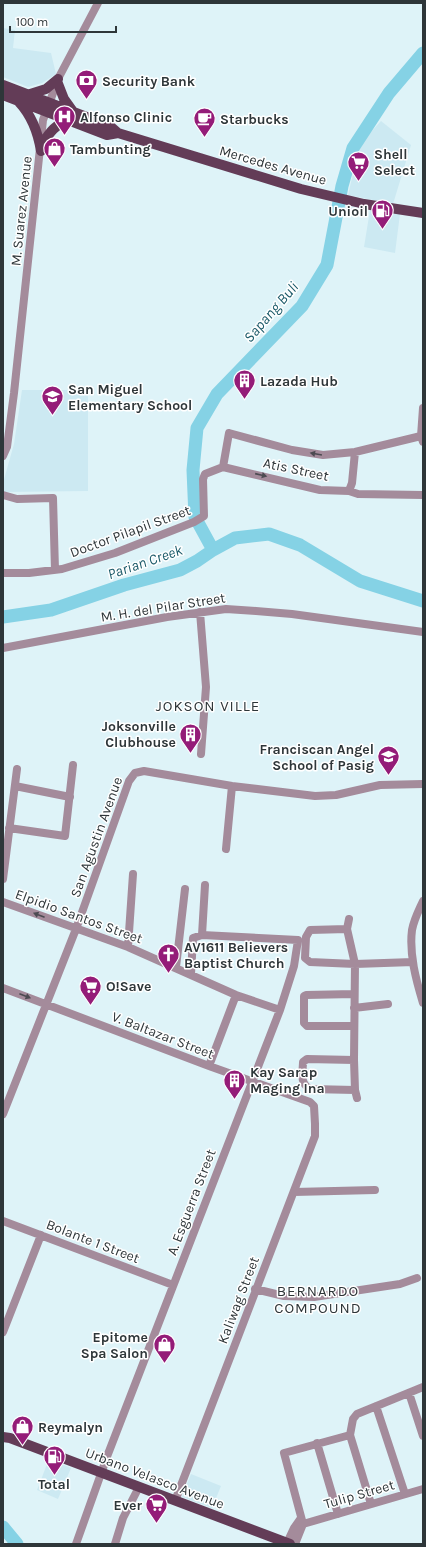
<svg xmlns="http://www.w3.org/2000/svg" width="426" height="1547" viewBox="0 0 426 1547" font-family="Karla,sans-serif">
<rect width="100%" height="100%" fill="#def3f8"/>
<!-- built -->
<path fill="#cce9f2" d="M3,28L15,30L13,48L51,53L56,74L42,83L28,87L3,77Z
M381,121L411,145L393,204L348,195L360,144Z
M370,210L400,214L395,253L364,247Z
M22,390H88V491L3,492V483L14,444Z
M49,1459L71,1468L58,1499L37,1490Z
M191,1474L221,1486L212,1508L182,1497Z"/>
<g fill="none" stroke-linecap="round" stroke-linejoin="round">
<!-- river -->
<path stroke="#85d2e5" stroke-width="13" d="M213,550L195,517L193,470L197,428L217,394L302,306L327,265L342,186L353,148L389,93L423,53
M3,617L51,610L124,585L180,570L197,561L213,550L235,538L269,534L300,545L360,581L423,601
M3,1527L17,1544"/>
<!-- minor -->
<path stroke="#a48b9b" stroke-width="8" d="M423,408L421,436L423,442
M3,456L7,447L14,393L43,120L59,77L98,3
M223,467L229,433L292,450L323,455L355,452L421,436
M223,467L320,490L349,491L358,494L423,495
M349,491L352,483L355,452
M3,495L17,499L53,498L55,570
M3,573H29L62,569L115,553L194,522L204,516L203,479L205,474L223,467
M200,612L206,687L201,754
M3,648L167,617L226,609L256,611L292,614L423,632
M15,786L70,797
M9,828L65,836L73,765
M226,849L232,786
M3,879L17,769
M423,901C419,910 414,919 412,930C409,954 416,980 423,1003
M3,902L128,947L236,995L280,1010
M349,919L347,929L355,964L354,1060L355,1090L357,1098
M347,929L310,930L306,937L305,958L310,962L355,964L413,962
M202,935L205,885
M128,947L133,874
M176,967L185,889
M3,988L209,1066L310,1102L314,1106L315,1124V1136L175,1501
M354,994L306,995L304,996V1023L307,1026H354
M354,1008L388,1004
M354,1060L307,1059L303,1062C303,1072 299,1083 310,1089L355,1090
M209,1066L236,995
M3,1114L76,929L129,781L135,773L144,771L232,786L315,796L336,795L380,785L423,784
M294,1192L375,1190
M3,1221L173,1285
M255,1289L284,1296L314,1297L400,1284L417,1278
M3,1332L41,1235
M409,1393L423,1436
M376,1406L405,1494
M317,1443L338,1514
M371,1504L350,1435L353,1419L357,1414L423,1387
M303,1524L284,1453L350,1435
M303,1524L423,1489
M287,1543L294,1528L301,1518
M76,1544L108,1454L280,1010L294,966L298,940L202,935L193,938L191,974
M115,1544L123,1518L139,1487
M295,1544L303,1524"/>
<!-- major -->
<path stroke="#633c57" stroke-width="10" d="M57,81L64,99L74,113
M3,85L110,126L118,133
M3,95L107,135L118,133L301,189L364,204L423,213
M27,95L46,89L58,79
M19,102C32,116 38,132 41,151
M41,146C49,133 56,122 72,121
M3,1437L10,1438L290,1544"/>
</g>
<!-- one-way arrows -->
<defs><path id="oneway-solid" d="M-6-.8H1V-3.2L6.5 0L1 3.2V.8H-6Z"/></defs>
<g fill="#4c4b52">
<use href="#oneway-solid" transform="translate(316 454) rotate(-170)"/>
<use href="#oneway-solid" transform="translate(261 475) rotate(13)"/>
<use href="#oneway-solid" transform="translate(39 915) rotate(-159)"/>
<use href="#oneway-solid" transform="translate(25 996) rotate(21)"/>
</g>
<!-- icons -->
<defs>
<symbol id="bank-pin" viewBox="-11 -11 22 30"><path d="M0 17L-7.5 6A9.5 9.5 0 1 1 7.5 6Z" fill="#941c78" stroke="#fff"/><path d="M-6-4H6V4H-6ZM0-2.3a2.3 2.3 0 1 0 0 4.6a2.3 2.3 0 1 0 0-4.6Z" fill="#fff"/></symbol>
<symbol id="hospital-pin" viewBox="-11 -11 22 30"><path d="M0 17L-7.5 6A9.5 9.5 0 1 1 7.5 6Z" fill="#941c78" stroke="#fff"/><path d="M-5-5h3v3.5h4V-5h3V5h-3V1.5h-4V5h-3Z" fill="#fff"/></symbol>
<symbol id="cafe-pin" viewBox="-11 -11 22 30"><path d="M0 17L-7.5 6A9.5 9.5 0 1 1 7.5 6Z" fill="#941c78" stroke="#fff"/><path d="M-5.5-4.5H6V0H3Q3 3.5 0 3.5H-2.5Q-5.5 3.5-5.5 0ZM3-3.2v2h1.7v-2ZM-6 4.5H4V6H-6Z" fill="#fff"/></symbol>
<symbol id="shop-pin" viewBox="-11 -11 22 30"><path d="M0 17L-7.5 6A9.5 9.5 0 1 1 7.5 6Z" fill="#941c78" stroke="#fff"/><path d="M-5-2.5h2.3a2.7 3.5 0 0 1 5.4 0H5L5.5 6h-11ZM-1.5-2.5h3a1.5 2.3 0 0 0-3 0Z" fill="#fff"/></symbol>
<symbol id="supermarket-pin" viewBox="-11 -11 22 30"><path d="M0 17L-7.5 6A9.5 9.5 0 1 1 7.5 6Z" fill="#941c78" stroke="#fff"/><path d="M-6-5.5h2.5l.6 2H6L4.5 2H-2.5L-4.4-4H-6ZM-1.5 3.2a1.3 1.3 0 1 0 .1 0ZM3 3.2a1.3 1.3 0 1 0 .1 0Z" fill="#fff"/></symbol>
<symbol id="fuel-pin" viewBox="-11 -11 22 30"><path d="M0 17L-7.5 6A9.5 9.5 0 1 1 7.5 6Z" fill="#941c78" stroke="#fff"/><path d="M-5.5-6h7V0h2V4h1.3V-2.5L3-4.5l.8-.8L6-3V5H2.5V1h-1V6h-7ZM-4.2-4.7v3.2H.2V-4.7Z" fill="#fff"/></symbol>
<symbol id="building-pin" viewBox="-11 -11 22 30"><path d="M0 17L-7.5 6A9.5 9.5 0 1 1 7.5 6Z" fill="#941c78" stroke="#fff"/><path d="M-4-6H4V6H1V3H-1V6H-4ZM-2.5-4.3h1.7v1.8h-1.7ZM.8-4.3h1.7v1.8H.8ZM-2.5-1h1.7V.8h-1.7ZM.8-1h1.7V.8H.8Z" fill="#fff"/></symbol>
<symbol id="school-pin" viewBox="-11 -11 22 30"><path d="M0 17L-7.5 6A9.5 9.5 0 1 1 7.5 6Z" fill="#941c78" stroke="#fff"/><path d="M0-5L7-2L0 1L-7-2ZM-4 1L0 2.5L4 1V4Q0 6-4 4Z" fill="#fff"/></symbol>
<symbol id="church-pin" viewBox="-11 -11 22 30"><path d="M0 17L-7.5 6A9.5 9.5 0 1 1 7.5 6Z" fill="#941c78" stroke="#fff"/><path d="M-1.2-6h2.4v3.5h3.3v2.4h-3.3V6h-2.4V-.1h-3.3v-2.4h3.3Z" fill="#fff"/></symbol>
</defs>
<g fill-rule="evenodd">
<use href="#bank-pin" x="74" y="68" width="25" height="34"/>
<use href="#hospital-pin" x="52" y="104" width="25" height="34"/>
<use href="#cafe-pin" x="192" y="106" width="25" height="34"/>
<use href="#shop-pin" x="42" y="136" width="25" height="34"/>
<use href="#supermarket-pin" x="346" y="150" width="25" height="34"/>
<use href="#fuel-pin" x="370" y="198" width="25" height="34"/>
<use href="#building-pin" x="232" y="368" width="25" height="34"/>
<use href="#school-pin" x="40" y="384" width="25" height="34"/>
<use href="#building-pin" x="178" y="722" width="25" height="34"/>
<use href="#school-pin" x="376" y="744" width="25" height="34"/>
<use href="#church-pin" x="156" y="942" width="25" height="34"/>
<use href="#supermarket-pin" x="78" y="974" width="25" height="34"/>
<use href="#building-pin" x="222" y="1068" width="25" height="34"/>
<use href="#shop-pin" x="152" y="1332" width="25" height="34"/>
<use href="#shop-pin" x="10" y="1414" width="25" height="34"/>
<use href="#fuel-pin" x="42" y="1444" width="25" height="34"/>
<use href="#supermarket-pin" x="144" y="1492" width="25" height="34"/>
</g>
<g text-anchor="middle" stroke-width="3" stroke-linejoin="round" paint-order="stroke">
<!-- poi labels -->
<g font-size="14" font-weight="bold" fill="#2e3639" stroke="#fff" text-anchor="start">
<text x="102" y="86">Security Bank</text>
<text x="80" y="122">Alfonso Clinic</text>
<text x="220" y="124">Starbucks</text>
<text x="70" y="154">Tambunting</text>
<text x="374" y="159">Shell<tspan x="374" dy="16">Select</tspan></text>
<text x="368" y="216" text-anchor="end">Unioil</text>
<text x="260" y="386">Lazada Hub</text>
<text x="68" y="394">San Miguel<tspan x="68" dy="16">Elementary School</tspan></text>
<text x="176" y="731" text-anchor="end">Joksonville<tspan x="176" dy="16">Clubhouse</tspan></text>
<text x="374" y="754" text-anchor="end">Franciscan Angel<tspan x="374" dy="16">School of Pasig</tspan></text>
<text x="184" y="952">AV1611 Believers<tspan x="184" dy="16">Baptist Church</tspan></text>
<text x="106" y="991">O!Save</text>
<text x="250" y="1077">Kay Sarap<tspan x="250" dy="16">Maging Ina</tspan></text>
<text x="148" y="1342" text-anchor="end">Epitome<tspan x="148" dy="16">Spa Salon</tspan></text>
<text x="38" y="1432">Reymalyn</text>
<text x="54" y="1489" text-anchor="middle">Total</text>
<text x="142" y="1510" text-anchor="end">Ever</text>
</g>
<!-- street labels -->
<g font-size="14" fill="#2e3639" stroke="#fff">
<text transform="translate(273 165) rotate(16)" y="5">Mercedes Avenue</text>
<text transform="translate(21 211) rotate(-84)" y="5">M. Suarez Avenue</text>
<text transform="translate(296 469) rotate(12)" y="5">Atis Street</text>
<text transform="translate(130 531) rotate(-20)" y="5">Doctor Pilapil Street</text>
<text transform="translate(163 607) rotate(-9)" y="5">M. H. del Pilar Street</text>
<text transform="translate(96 837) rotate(-70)" y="5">San Agustin Avenue</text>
<text transform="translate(79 916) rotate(20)" y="5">Elpidio Santos Street</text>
<text transform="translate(163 1035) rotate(21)" y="5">V. Baltazar Street</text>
<text transform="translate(191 1202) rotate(-69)" y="5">A. Esguerra Street</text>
<text transform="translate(93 1241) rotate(21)" y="5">Bolante 1 Street</text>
<text transform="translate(238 1300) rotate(-69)" y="5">Kaliwag Street</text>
<text transform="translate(155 1478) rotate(21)" y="5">Urbano Velasco Avenue</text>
<text transform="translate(359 1494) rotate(-16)" y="5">Tulip Street</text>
</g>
<!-- water labels -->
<g font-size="15" font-style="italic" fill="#1b5a69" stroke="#fff">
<text transform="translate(271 312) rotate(-49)" y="5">Sapang Buli</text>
<text transform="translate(145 562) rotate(-19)" y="5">Parian Creek</text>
</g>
<!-- neighbourhood labels -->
<g font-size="15" letter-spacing="1" fill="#2e3639" stroke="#fff">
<text x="208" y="711">JOKSON VILLE</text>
<text x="318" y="1296">BERNARDO<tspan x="318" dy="17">COMPOUND</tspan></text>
</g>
</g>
<!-- border -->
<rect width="426" height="1547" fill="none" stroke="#2e3639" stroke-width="8"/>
<!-- scale -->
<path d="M10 26v6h106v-6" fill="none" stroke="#2e3639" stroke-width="2"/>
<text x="16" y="26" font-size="12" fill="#2e3639" stroke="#ffffff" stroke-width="3" paint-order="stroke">100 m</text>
</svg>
